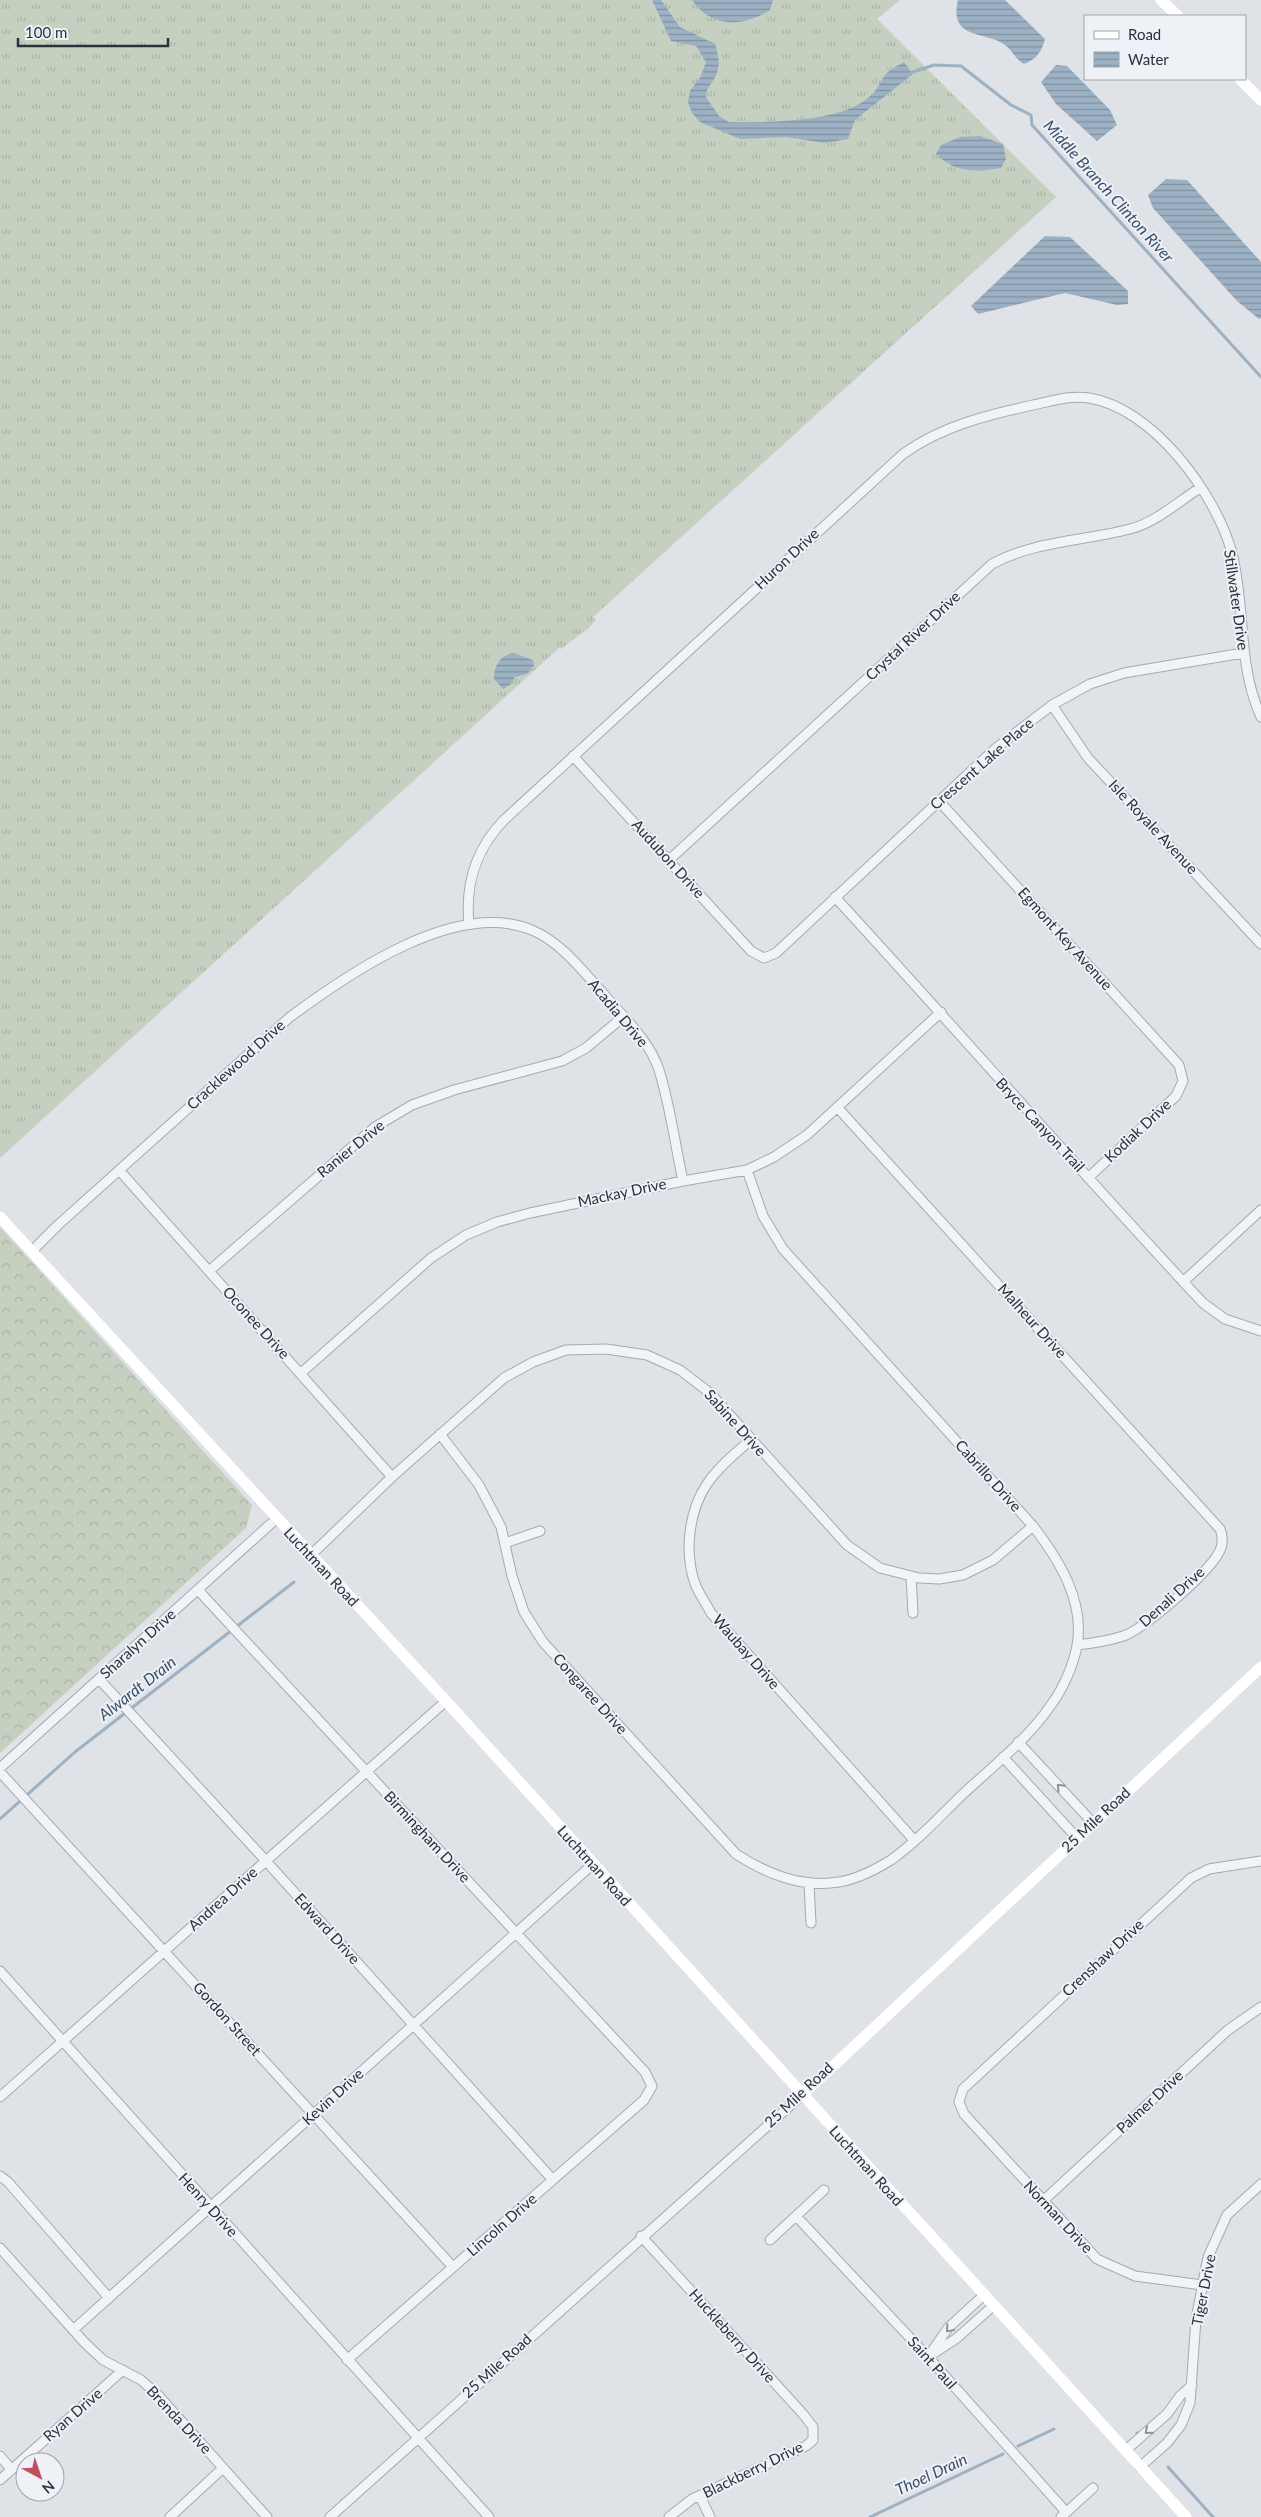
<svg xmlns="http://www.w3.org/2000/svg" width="1261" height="2517" viewBox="0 0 1261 2517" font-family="Lato,sans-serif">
<defs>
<pattern id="grass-tufts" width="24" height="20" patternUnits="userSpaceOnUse" patternTransform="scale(1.25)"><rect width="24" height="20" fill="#c5d0c1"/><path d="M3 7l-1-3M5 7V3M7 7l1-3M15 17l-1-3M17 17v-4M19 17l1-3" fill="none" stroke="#a9b3a7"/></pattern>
<pattern id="forest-crowns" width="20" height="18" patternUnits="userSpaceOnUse" patternTransform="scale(1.25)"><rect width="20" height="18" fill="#c5d0c1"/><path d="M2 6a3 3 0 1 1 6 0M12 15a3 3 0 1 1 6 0" fill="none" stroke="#a9b3a7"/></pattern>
<pattern id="water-rules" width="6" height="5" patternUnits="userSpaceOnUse" patternTransform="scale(1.25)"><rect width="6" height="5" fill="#9db1c4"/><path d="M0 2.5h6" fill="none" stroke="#8091a0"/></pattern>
</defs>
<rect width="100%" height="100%" fill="#dfe2e7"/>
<!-- grass -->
<path fill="url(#grass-tufts)" d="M0,0H900L877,19L1056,197L593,617L595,620L589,628L561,649L559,648L0,1158Z"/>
<!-- forest -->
<path fill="url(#forest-crowns)" d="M0,1227L252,1505L246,1528L0,1753Z"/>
<!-- water -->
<path fill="url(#water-rules)" d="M652,0H661L680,27L715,44C719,56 721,68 714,79C710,86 706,88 706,97L719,116L729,122C764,123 835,122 864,101C876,92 876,90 883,78C887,71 897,66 904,62L913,74L855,120L848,139L824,143L787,137L740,139L700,122L692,113L688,102L690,91L701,76L706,62L696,46L671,41Z
M692,0H773L770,10C743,27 712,29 692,0Z
M958,0H1005L1045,39C1042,51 1036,60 1024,64C1015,59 1013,51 1005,45C987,31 948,41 958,0Z
M1056,65L1067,66L1110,110L1117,125L1097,141L1056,104L1041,82Z
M980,136L1003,144L1006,159L1001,168C976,172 955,173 936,154L941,145L960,137Z
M1166,179L1187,180L1261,262V318L1259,319L1237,301L1153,208L1148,195Z
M1045,236L1070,237L1128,291V304L1117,305L1065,293L978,314L971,306Z
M513,653L533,660L534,666L527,674L515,677L511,684L503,689L494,679C494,666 499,656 513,653Z"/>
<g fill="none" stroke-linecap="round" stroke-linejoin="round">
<!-- stream -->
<path stroke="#9db1c4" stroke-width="3" d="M910,73L934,65L961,66L1011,105L1031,115L1032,125L1261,377
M0,1819L75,1752L294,1582
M1137,2433L1138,2434
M1018,2446L1054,2429
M1168,2467L1213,2517
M870,2517L1003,2454"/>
<defs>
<path id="street" d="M1052,705L1088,758L1261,944
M573,756L751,951L764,958L776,953L996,748L1052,705L1090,684L1124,673L1243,653
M939,801L1179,1065L1183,1081L1176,1096L1088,1178
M669,860L992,564C1034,541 1084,541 1130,529C1155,523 1179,501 1200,488
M835,897C958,1031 1078,1169 1203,1303L1225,1319L1261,1331
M469,924C465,884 475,850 504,820L903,454C942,426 987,415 1033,405C1052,401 1070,395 1089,398C1153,408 1216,494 1232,553C1246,608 1237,664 1261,717
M837,1107L1220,1529C1223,1536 1223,1541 1221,1548C1213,1570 1148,1625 1126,1635C1110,1641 1094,1643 1077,1645
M119,1170L392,1477
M32,1251L58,1225L290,1017C348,974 458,897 534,931C561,943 581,969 601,991C621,1015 649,1039 659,1070C670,1105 675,1144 683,1181
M209,1271L375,1127L412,1105L454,1090L562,1061L586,1048L623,1017
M1183,1282L1261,1210
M301,1373L431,1258L466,1235L497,1222L530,1213L683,1181L747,1170L774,1157L807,1135L941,1012
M440,1434L479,1485L501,1527L512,1576L524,1612L543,1642L736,1854C767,1874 801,1888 839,1882C857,1879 875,1870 891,1860C917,1842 940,1816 963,1794C993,1766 1028,1739 1051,1705C1063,1689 1073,1666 1077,1646C1085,1601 1059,1560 1033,1526L783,1249L763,1216L747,1170
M751,1440C713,1471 691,1493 689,1545C689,1557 691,1574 696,1586C700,1595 706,1604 711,1613L914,1840
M505,1543L540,1531
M310,1556L392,1477L504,1378L533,1362L566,1350L606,1349L647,1355L680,1370L710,1393L847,1545L880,1568L919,1578L939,1579L963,1575L993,1560L1033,1526
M911,1576L913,1613
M198,1590L645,2072L652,2086L644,2100L347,2360
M99,1679L266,1861L553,2180
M1018,1742L1093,1823
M1003,1757L1077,1838
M0,1768L276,1519
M0,1772L453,2267
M809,1884L811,1923
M0,1971L489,2517
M0,2097L446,1701
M0,2176L8,2182L109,2298
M1043,2201L1228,2030L1261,2007
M796,2216L928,2357L1066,2512
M641,2236L803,2414L813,2427V2440L806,2446L692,2499L669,2517
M770,2240L824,2190
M0,2248L84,2342L103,2360L141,2380L158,2395L267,2517
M1202,2285L1135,2276L1097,2259L964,2114L959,2102L963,2089L1191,1878L1209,1869L1261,1861
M984,2295L948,2328L928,2357L957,2338L993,2306
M73,2330L593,1864
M1126,2450L1167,2414L1180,2396L1192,2385
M0,2456L11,2469
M1140,2467L1167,2443L1181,2425L1190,2403L1196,2319L1208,2257L1227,2215L1261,2184
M0,2480L123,2370
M700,2496L710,2517
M170,2517L223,2468
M330,2517L802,2095
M1061,2517L1093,2488"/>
</defs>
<!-- street casing -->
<use href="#street" stroke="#a5a9b1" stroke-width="11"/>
<!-- street -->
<use href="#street" stroke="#f1f3f6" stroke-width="9"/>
<!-- secondary -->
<path stroke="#fff" stroke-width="11" d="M1161,0L1178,16
M1240,79L1261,100
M0,1217L446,1701L1186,2517
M802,2095L1261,1667"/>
</g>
<!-- one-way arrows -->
<defs><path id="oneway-chevron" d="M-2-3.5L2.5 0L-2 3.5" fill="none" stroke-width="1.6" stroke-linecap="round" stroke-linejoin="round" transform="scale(1.25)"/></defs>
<g stroke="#8d929a">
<use href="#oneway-chevron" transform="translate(1060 1787) rotate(-133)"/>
<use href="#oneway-chevron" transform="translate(949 2329) rotate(131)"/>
<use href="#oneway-chevron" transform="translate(1148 2431) rotate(139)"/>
</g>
<g text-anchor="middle" stroke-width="4" stroke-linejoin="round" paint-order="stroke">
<!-- street labels -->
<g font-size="15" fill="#29313d" stroke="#eef1f5">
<text transform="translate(787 559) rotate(-43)" y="5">Huron Drive</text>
<text transform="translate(1236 600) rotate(82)" y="5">Stillwater Drive</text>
<text transform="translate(913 636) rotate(-43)" y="5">Crystal River Drive</text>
<text transform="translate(982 764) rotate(-41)" y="5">Crescent Lake Place</text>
<text transform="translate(1153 827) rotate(47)" y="5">Isle Royale Avenue</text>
<text transform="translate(668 859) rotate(48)" y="5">Audubon Drive</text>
<text transform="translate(1065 939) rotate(48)" y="5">Egmont Key Avenue</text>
<text transform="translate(618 1013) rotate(50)" y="5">Acadia Drive</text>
<text transform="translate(236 1065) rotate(-42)" y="5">Cracklewood Drive</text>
<text transform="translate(1040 1125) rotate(47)" y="5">Bryce Canyon Trail</text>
<text transform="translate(1138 1131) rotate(-43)" y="5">Kodiak Drive</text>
<text transform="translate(351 1149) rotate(-39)" y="5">Ranier Drive</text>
<text transform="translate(622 1193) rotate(-12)" y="5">Mackay Drive</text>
<text transform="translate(1032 1321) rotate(48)" y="5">Malheur Drive</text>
<text transform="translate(256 1323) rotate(48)" y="5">Oconee Drive</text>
<text transform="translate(735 1423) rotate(48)" y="5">Sabine Drive</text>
<text transform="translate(988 1476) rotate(48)" y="5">Cabrillo Drive</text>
<text transform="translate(321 1567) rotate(47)" y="5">Luchtman Road</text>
<text transform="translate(1172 1597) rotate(-42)" y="5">Denali Drive</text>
<text transform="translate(138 1644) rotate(-42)" y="5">Sharalyn Drive</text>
<text transform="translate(746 1652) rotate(49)" y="5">Waubay Drive</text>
<text transform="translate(590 1694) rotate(48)" y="5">Congaree Drive</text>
<text transform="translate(1096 1820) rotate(-43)" y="5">25 Mile Road</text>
<text transform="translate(427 1837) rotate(47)" y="5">Birmingham Drive</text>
<text transform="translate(594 1866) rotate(48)" y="5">Luchtman Road</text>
<text transform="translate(223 1899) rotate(-42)" y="5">Andrea Drive</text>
<text transform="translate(327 1929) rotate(48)" y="5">Edward Drive</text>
<text transform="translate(1103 1958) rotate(-43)" y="5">Crenshaw Drive</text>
<text transform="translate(227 2019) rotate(48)" y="5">Gordon Street</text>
<text transform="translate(799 2095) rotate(-43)" y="5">25 Mile Road</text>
<text transform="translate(333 2097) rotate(-42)" y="5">Kevin Drive</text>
<text transform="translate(1150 2102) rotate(-43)" y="5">Palmer Drive</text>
<text transform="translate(866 2166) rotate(48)" y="5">Luchtman Road</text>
<text transform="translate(208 2205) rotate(48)" y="5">Henry Drive</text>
<text transform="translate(1058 2217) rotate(47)" y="5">Norman Drive</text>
<text transform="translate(502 2225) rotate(-41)" y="5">Lincoln Drive</text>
<text transform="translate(1204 2290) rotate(-79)" y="5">Tiger Drive</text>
<text transform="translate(732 2336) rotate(48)" y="5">Huckleberry Drive</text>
<text transform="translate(932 2363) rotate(48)" y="5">Saint Paul</text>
<text transform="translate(497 2366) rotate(-42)" y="5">25 Mile Road</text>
<text transform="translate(73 2415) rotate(-41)" y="5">Ryan Drive</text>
<text transform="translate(179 2420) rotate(47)" y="5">Brenda Drive</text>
<text transform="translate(753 2470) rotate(-26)" y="5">Blackberry Drive</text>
</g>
<!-- water labels -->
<g font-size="16" font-style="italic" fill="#37506d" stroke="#eef1f5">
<text transform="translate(1109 191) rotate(48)" y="6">Middle Branch Clinton River</text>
<text transform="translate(137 1688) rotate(-38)" y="6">Alwardt Drain</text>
<text transform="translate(931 2474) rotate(-25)" y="6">Thoel Drain</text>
</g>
</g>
<!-- legend -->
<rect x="1084" y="15" width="162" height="65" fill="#eef1f5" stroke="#9fa4ab"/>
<rect x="1094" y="31" width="25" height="8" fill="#ffffff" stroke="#9fa4ab"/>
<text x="1128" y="40" font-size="15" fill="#29313d">Road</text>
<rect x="1094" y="52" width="25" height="15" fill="url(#water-rules)" stroke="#9fa4ab"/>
<text x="1128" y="65" font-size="15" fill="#29313d">Water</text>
<!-- north arrow -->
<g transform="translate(40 2477) rotate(140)"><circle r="24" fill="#eef1f5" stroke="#9fa4ab"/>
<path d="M0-4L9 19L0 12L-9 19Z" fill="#c24e62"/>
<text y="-8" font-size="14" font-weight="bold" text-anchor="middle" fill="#29313d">N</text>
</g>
<!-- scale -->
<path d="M18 38v8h150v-8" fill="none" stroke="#29313d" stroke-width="2.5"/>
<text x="25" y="38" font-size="15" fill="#29313d" stroke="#eef1f5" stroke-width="4" paint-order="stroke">100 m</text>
</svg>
